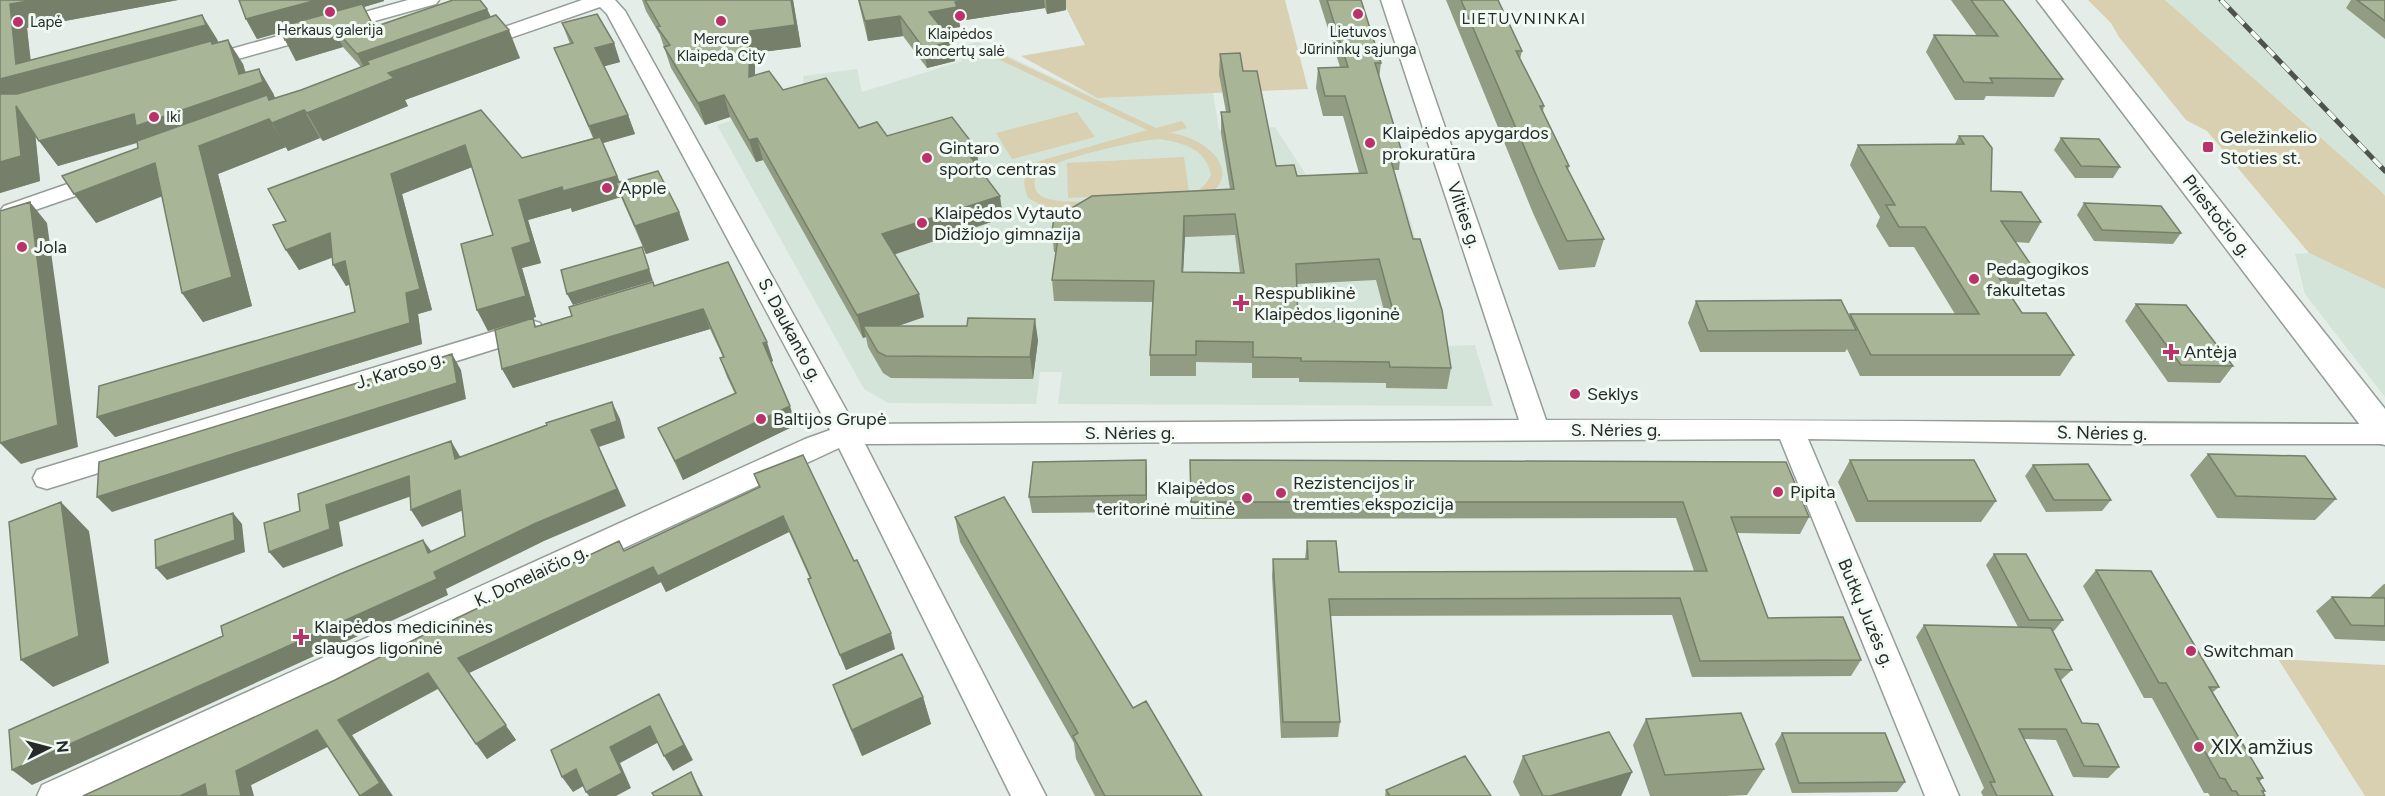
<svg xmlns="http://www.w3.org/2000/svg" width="2385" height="796" viewBox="0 0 2385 796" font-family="Figtree,sans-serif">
<rect width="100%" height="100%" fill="#e4ede7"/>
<!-- built -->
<path fill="#d4e4d9" d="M2165,0H2385V196L2381,191Z
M978,42L1097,98L1213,92L1219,130L1275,127L1318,193L1401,189L1448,346L1475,345L1493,406L1058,404L1062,372H1040L1036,404L888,403L864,389L717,125L805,99L803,76L857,69L862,92L962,61L952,47Z
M2309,253L2385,289V397L2305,294L2295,254Z"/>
<!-- green -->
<path fill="#d8d0b0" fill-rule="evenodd" d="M1062,0H1285L1308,89L1097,98L1021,56L1085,45Z
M2088,0H2165L2381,191L2385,196V289L2309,253L2207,131L2186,120L2119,37L2111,23Z
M981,45L1156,128L1182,121L1187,128L1170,133C1214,139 1250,181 1193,203L1064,210L1043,206L1028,198C1022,183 1023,175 1033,163L1147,130L975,48ZM1159,139C1183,143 1206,148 1211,175C1206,186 1199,190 1189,195C1160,197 1064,208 1043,197C1039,195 1036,192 1035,187C1033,181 1036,175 1041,171C1055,159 1138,140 1159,139Z
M1077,112L1095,137L1012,159L996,133Z
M1184,157L1189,192L1068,198L1067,163Z
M2278,659L2385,665V796H2365Z"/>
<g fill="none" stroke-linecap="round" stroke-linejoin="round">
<defs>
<path id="street" d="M408,0H439L436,4L209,67H195L192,63L195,59Z
M582,0H615L625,11L854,424L1519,420L1381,0H1401L1546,420C1826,419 2105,424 2385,424V444H2124L1808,439L1959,796H1925L1780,439L865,444L1046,796H1011L839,448L91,796H37L42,785L805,439L830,430L607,14L600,7L481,48H467L464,44L467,40Z
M105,171L113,173L116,178L113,183L12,218L4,216L0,211L4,206Z
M531,320L540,323L544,329L540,335L47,489L37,486L33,478L37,470Z"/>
<path id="primary" d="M2037,0H2061L2385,409V445L2373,442Z"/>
</defs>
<!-- street casing -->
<use href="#street" stroke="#949d97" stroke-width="3"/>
<!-- primary casing -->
<use href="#primary" stroke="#949d97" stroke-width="3"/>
<!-- street -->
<use href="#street" fill="#fff" fill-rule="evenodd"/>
<!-- primary -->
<use href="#primary" fill="#fff" fill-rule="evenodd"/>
<defs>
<path id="rail" d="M2221,0L2385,171"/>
</defs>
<!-- rail casing -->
<use href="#rail" stroke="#4f5350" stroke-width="5"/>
<!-- rail -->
<use href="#rail" stroke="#f1fbf4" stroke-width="4" stroke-dasharray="11" stroke-linecap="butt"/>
</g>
<!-- wall -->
<path fill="#919c82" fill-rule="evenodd" d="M0,0H178L27,28L30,60L217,39L218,42L243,64L245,73L273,93L275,98L301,90L361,67L343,47L296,61L281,32L257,39L246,19L239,0H384V1L364,7L374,27L487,9L491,17L520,58L405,100L408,106L323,141L320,138L288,151L286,147L218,174L252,306L203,322L182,293L162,196L96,223L138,148L137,143L58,166L35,135L40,181L0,193Z
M642,0H793L801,47L755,53V75L783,90L859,128L887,136L979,168L1003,218L894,254L924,317L898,326L1038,340L1033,379L891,378L883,373L868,347L866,337L863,338L763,160L756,162L730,117L705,125L671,68L660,35L646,11Z
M858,0H1066V10L1047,14L1045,8L959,21L960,27L943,29L955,61L927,68L903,36L868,41Z
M1319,0H1361L1381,63L1379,79L1401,149L1399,170H1393L1413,239L1451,368L1447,389L1386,388V383L1299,382V378H1252V363L1196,362V376H1150V355L1153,302L1054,301L1052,280L1056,252H1054L1052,231L1065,212L1230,189L1221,133V112H1226L1219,74L1220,54L1243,71L1276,166L1297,176L1359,173L1343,116H1323L1316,88L1318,68L1340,67ZM1235,235L1240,273L1183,272L1185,237ZM1376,280L1387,322L1298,320L1297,284Z
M1446,0H1498L1522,51L1520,59L1544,106L1543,111L1569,166L1568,170L1604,239L1595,267L1559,270L1533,213Z
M1951,0H2003L2063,79L2054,97L1986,96L1984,100H1955L1926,52L1934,35L1977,36Z
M2351,0H2385V39L2346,8Z
M562,23L614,43L620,62L604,66L628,115L635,134L603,143L620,182L679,212L689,240L646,254L621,197L572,212L571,208L528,220L541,263L522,268L536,317L488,331L477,310L493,235L472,167L402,194L432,310L418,314L422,344L115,437L97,417L355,312L350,284L346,286L333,257L299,270L286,250V221L268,189L522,158L593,138L554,48L570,44Z
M1959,136H1983L1991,191L2041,222L2029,243L2016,242L2036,272L2024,293H2009L2022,313L2074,355L2060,376H1860L1847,349L1845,352H1700L1688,323L1696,301L1849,317L1850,314H1955L1914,247H1889L1876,226L1880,217L1850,165L1858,145L1955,144Z
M2061,138L2120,167L2113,178H2075L2054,150Z
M2084,203L2181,233L2173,244L2094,241L2077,215Z
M728,262L773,361L771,362L796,425L683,480L658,428L735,394L727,377L720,358L723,357L710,329L513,388L502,369L533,318L536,326L572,316L654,286Z
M2136,304L2233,366L2220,383L2168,382L2125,321Z
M2208,454L2336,499L2315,520L2217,518L2190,475Z
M1190,460L1786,462L1809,517L1800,534L1737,533L1768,618L1861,660L1851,676L1692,677L1672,615L1330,616L1340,722L1338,737L1281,738L1272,576L1273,559H1305L1307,541L1339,572L1694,571L1676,518L1191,519Z
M1850,460L1996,501L1981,522H1856L1838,482Z
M2033,465L2111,500L2102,511L2046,512L2025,476Z
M754,474L895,649L846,670L814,595L808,579H810L789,532L666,592L661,582L469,673L516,740L487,759L438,689L352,735L251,785L83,796L624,551L759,487Z
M1147,477V512L1032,513L1029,497Z
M955,517L1133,708L1202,796H1095L1076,759L1074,743L960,542Z
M1994,554L2063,620L2054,631H2053L2072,670L2061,680L2082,723L2119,767L2108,778L2073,777L2056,740L2024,739L2053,796H1983L1981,792L1984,788L1916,637L1924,625L2018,627L1986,565Z
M2096,570L2219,687L2213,692L2263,778L2259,782L2265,791L2263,793L2265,796H2210L2208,793H2204L2152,698H2144L2083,586Z
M2384,584H2385V641L2335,639L2316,611L2332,597L2369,598Z
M833,685L923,697L931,724L862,756L843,712Z
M1646,719L1764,769L1747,795L1726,796H1650L1633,745Z
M1782,733L1905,782L1897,792L1792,793L1775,744Z
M1523,756L1632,772L1621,796H1520L1513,782Z
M1386,790L1491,796H1385Z"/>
<!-- shaded-wall -->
<path fill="#767f6a" d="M34,0H178L27,28L32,71L202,15L217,39L220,49L35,131L40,181L0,193V79L10,4Z
M317,0H384V1L364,7L365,9L257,39L246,19Z
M791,0H793L801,47L755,53V99L749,77L750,31Z
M967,0H1044L1045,8L959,21L960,27L932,31L929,12L955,2Z
M1046,0H1066V10L1047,14Z
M487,9L496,29L369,64L367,61L373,72L368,74L357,54Z
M900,16L903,36L868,41L865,21Z
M333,27L343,47L296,61L285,40Z
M509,30L520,58L405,100L408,106L323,141L307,113L388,73Z
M228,40L243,64L250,86L259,69L273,93L278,106L304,110L320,138L288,151L272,123L273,108L146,140L58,166L39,141L134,114L239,74Z
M952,41L955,61L927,68L924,49Z
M614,43L620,62L602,67L595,48Z
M724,95L730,117L705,125L698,103Z
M628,115L635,134L596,145L589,126Z
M269,119L286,147L218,174L252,306L203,322L182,293L199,146Z
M757,138L763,160L756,162L749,140Z
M465,145L475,166L402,194L432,310L418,314L422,344L115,437L97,417L410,323L391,174Z
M976,148L980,171L966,151Z
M155,163L175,191L96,223L74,194Z
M617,176L625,196L616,183L621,197L572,212L571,208L528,220L541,263L522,268L536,317L488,331L477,310L512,248L519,200L562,187Z
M1000,196L1003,218L887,257L882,234Z
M30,202L47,223L78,447L21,464L0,443Z
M679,212L689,240L646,254L635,226Z
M1184,216L1185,237L1182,293V272Z
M330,233L342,254L299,270L286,250Z
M642,247L653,281L573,305L567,294Z
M345,261L357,282L346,286L333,265Z
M919,294L924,317L869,336L863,326L866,337L863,338L857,315Z
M703,309L710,329L513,388L502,369Z
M1035,319L1038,340L1033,379L1030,357Z
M767,342L773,361L769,363L763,343Z
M452,354L461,370L466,399L112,512L97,497Z
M612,402L620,419L625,438L599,447L626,506L544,541L446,589L448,595L32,785L12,770L434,572L591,430Z
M790,406L796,425L683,480L675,461Z
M451,441L461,458L455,459Z
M1146,460L1147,477V512L1146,495Z
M409,476L420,493L339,522L343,546L283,568L269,552L326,505Z
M460,490L471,507L422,527L411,510Z
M61,502L89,531L109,663L53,687L21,660Z
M233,513L242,524L245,552L167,580L156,568Z
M783,516L789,532L666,592L658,576Z
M423,540L435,556L428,553Z
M653,567L661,582L469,673L516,740L487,759L476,744L458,658Z
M891,633L895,649L846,670L840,655Z
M428,673L439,688L352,735L393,796H360L338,720Z
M659,694L693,760L673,771L664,756Z
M923,697L931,724L862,756L852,730Z
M650,726L659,742L620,763L631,788L616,796H589L586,792L610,747Z
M317,730L331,745L251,785L254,796H241L236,771Z
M576,769L587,784L573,792L562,777Z
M691,772L703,796H701Z
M1632,772L1621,796H1550Z
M205,784L218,796H180Z"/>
<!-- building -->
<path fill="#a9b597" stroke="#767f6a" stroke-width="1.5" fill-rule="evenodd" d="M0,0H34L10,4L16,64L202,15L206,25L0,79Z
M239,0H317L246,19Z
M453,0H480L487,9L357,54L333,27L285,40L279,27L362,4L374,27Z
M645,0H791L795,25L750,31L749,77L769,71L783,90L826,78L859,128L877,122L887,136L952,117L976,148L966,151L1000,196L882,234L919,294L857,315L757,138L749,140L724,95L698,103L664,47L670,45L657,27L660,26Z
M859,0H967L955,2L957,7L929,12L952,41L924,49L900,16L865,21Z
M1327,0H1361L1381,63H1375L1401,149L1388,150L1413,239H1420L1442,310L1451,368L1390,367L1389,362L1301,361V358L1253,357V342L1196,341V355H1150L1154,281L1052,280L1059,231H1052L1055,212H1065L1092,196L1234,189L1221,112H1230L1220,54L1240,53L1243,71H1257L1276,166L1294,165L1297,176L1367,173L1345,96H1325L1318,68L1348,67ZM1235,214L1244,273L1182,272L1184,216ZM1379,259L1396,322L1298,320L1296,264Z
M1461,0H1498L1522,51H1516L1544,106H1540L1569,166H1566L1604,239L1567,241L1540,184Z
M1971,0H2003L2063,79L1990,78L1993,83L1964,82L1934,35L1998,36Z
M2357,0H2385V21Z
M597,14L614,43L595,48L628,115L589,126L554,48L573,43L562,23Z
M496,15L509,30L388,73L394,78L307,113L304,110L272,123L269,119L199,146L232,277L182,293L155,163L74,194L62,176L138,148L137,141L267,95L269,100L301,90L369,64L367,61Z
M228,40L239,74L259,69L263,82L136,126L134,114L39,141L16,106L21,156L0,162V94H17L211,41L212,44Z
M481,110L522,158L600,137L617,176L563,191L562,187L519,200L531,242L512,248L526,296L477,310L461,244L493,235L465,145L391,174L420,289L406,293L410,323L97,417L99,386L355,312L345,261L333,265L330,233L286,250L273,225L286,221L268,189Z
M1959,136H1983L1992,148L1991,191L2021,192L2041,222L2001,221L2036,272H1995L2022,313H2046L2074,355H1871L1850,314H1979L1925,227H1899L1886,205H1895L1858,145L1964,144Z
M2061,138L2099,139L2120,167L2081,166Z
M658,171L679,212L635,226L616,183Z
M30,202L58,425L0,443V211Z
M2084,203L2161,206L2181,233L2102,230Z
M642,247L649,269L567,294L561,270Z
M728,262L767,342L763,343L790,406L675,461L658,428L736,393L720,358L724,357L703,309L502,369L495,330L533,318L535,327L572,316L569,307L653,282L654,286Z
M1841,300L1856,330L1708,331L1696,301Z
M2136,304L2186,305L2233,366L2181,365Z
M968,318L1035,319L1030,357L886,356L878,352L863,326H967Z
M452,354L457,383L97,497L99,462Z
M612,402L617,421L591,430L617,489L534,524L434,572L437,579L12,770L9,730L223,636L221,626L340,574L423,540L428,553L465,536L460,490L411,510L409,476L326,505L330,529L269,552L264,523L300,511L298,494L451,441L455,459L547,425L546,423Z
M2208,454L2305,456L2336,499L2236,496Z
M803,455L854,561L857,560L891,633L840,655L808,579L811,578L783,516L658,576L653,567L458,658L506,725L476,744L428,673L338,720L380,783L360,796L317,730L236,771L241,796H207L205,784L180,796H83L335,680L457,618L619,541L624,551L760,487L754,474Z
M1146,460V495L1029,497L1033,462Z
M1190,460L1786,462L1809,517H1731L1768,618L1843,617L1861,660L1700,661L1680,598L1329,599L1340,722H1283L1273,559H1308L1307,541H1336L1339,572L1707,571L1683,502H1191Z
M1850,460H1974L1996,501H1868Z
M2088,464L2111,500H2054L2033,465Z
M1004,497L1133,708L1146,701L1202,796H1105L1073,736L1078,733L955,517Z
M61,502L79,636L21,660L9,522Z
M233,513L235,540L156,568L155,540Z
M1994,554H2026L2063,620H2029Z
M2096,570L2151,571L2219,687H2209L2263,778H2257L2265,791H2262L2265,796H2239L2236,791H2232L2225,779L2220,778L2166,683H2159Z
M2332,597L2385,598V626L2351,625Z
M1924,625L2051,628L2072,670L2055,669L2082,723L2098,724L2119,767L2084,766L2066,729H2019L2053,796H1997L1990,782H1995Z
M902,654L923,697L852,730L833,685Z
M659,694L684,745L664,756L650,726L610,747L622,773L586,792L576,769L562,777L551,750Z
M1741,713L1764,769L1665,775L1646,719Z
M1609,732L1632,772L1550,796H1543L1523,756Z
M1782,733H1885L1905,782L1799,783Z
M1465,756L1491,796H1390L1386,790Z
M691,772L701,796H654L652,793Z"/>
<!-- markers -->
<g fill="#bc316a" stroke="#f1fbf4" stroke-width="2">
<circle cx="330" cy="12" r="6"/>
<circle cx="1358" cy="14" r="6"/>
<circle cx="960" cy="16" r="6"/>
<circle cx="721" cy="21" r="6"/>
<circle cx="18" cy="22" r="6"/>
<circle cx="154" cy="117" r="6"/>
<circle cx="1370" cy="143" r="6"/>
<rect x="2202" y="141" width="12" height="12" rx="3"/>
<circle cx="927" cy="158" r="6"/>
<circle cx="607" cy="188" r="6"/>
<circle cx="922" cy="223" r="6"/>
<circle cx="22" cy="247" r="6"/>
<circle cx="1974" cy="279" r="6"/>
<path d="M1238 294h6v6h6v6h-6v6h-6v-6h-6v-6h6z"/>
<path d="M2168 343h6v6h6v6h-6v6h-6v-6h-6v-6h6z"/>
<circle cx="1575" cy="394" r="6"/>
<circle cx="761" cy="419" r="6"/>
<circle cx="1778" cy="492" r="6"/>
<circle cx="1281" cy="493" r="6"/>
<circle cx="1247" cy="498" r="6"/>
<path d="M298 628h6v6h6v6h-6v6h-6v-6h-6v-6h6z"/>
<circle cx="2191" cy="651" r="6"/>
<circle cx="2199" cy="747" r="6"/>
</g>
<g text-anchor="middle" stroke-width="6" stroke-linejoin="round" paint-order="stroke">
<!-- far-poi labels -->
<g font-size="15" fill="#272a28" stroke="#f1fbf4">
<text x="30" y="27" text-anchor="start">Lapė</text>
<text x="330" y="35">Herkaus galerija</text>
<text x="1358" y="37">Lietuvos<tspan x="1358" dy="17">Jūrininkų sąjunga</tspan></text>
<text x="960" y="39">Klaipėdos<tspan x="960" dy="17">koncertų salė</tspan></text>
<text x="721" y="44">Mercure<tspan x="721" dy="17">Klaipeda City</tspan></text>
<text x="166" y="122" text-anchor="start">Iki</text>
</g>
<!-- far-neighbourhood labels -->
<g font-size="16" letter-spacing="1.5" fill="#272a28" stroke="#f1fbf4">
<text x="1524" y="24">LIETUVNINKAI</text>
</g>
<!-- poi labels -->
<g font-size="18" fill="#272a28" stroke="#f1fbf4" text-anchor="start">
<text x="1382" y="139">Klaipėdos apygardos<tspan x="1382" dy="21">prokuratūra</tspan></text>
<text x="2220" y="143">Geležinkelio<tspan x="2220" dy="21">Stoties st.</tspan></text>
<text x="939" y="154">Gintaro<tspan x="939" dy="21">sporto centras</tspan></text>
<text x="619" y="194">Apple</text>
<text x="934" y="219">Klaipėdos Vytauto<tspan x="934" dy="21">Didžiojo gimnazija</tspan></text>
<text x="34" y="253">Jola</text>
<text x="1986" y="275">Pedagogikos<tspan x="1986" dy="21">fakultetas</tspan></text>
<text x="1254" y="299">Respublikinė<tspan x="1254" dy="21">Klaipėdos ligoninė</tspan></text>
<text x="2184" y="358">Antėja</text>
<text x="1587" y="400">Seklys</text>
<text x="773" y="425">Baltijos Grupė</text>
<text x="1293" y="489">Rezistencijos ir<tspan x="1293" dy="21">tremties ekspozicija</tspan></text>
<text x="1235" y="494" text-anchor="end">Klaipėdos<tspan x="1235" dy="21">teritorinė muitinė</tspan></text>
<text x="1790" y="498">Pipita</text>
<text x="314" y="633">Klaipėdos medicininės<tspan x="314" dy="21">slaugos ligoninė</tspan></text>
<text x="2203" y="657">Switchman</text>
</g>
<!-- street labels -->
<g font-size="18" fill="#272a28" stroke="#f1fbf4">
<text transform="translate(1464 215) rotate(71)" y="6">Vilties g.</text>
<text transform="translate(2217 216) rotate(52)" y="6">Priestočio g.</text>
<text transform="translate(790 330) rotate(62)" y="6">S. Daukanto g.</text>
<text transform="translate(400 370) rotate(-17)" y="6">J. Karoso g.</text>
<text x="1616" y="436">S. Nėries g.</text>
<text x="1130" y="439">S. Nėries g.</text>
<text transform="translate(2102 433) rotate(1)" y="6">S. Nėries g.</text>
<text transform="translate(531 576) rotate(-25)" y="6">K. Donelaičio g.</text>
<text transform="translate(1866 613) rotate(67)" y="6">Butkų Juzės g.</text>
</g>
<!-- near-poi labels -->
<g font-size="21" fill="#272a28" stroke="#f1fbf4" text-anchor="start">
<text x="2211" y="754">XIX amžius</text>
</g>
</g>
<!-- north arrow -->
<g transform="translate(48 748) rotate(84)" stroke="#f1fbf4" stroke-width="4.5" paint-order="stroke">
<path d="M0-4.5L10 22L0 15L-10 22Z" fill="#272a28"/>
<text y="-9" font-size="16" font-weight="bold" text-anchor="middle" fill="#272a28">N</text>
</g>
</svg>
